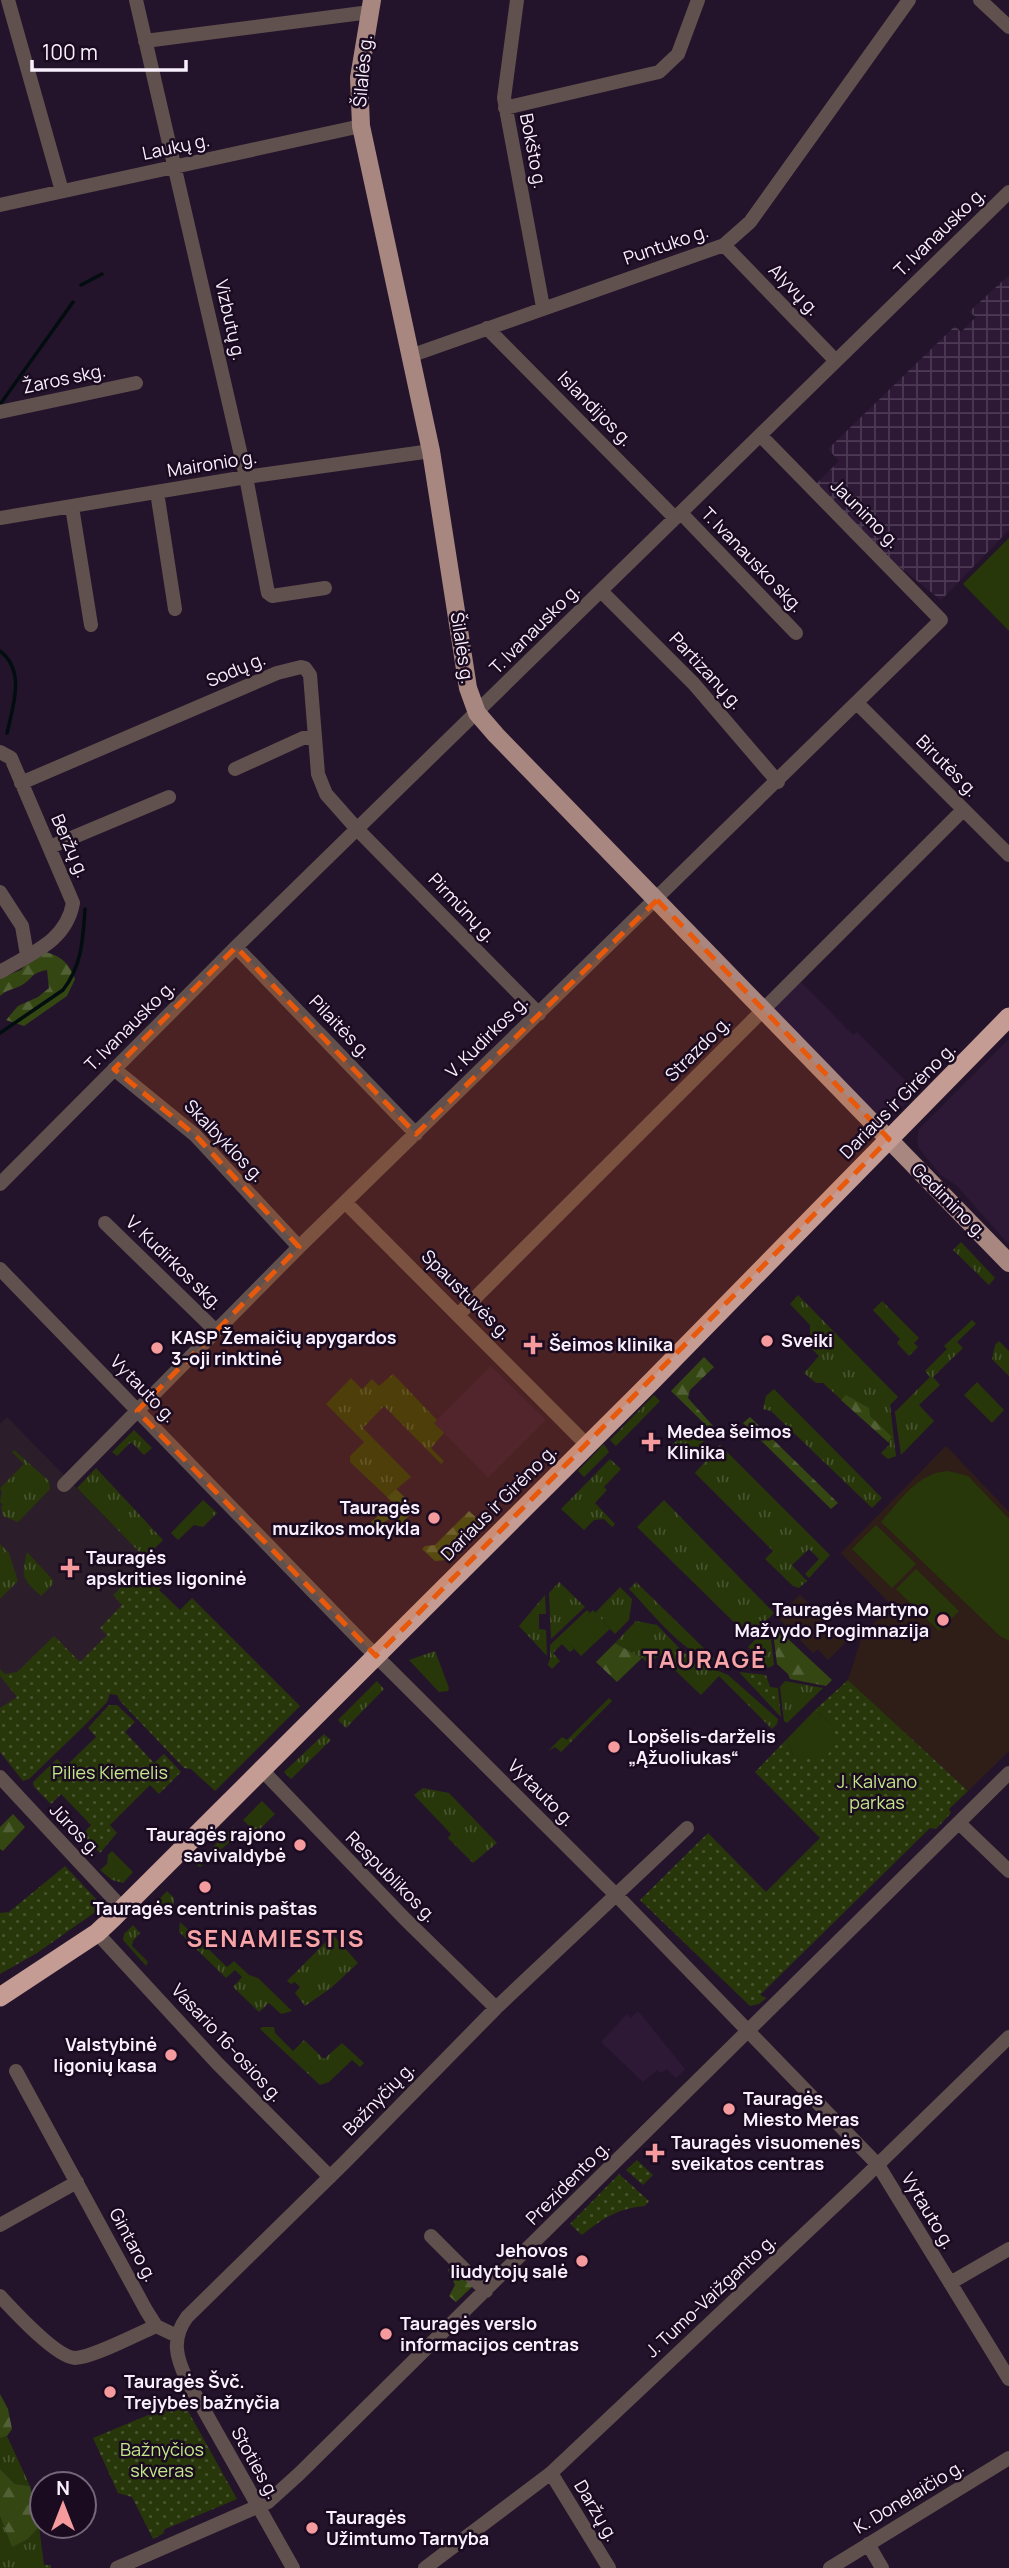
<svg xmlns="http://www.w3.org/2000/svg" width="1009" height="2568" viewBox="0 0 1009 2568" font-family="Manrope,sans-serif">
<defs>
<pattern id="industrial-grid" width="8" height="8" patternUnits="userSpaceOnUse" patternTransform="scale(1.75)"><rect width="8" height="8" fill="#2d1836"/><path d="M0 4h8M4 0v8" fill="none" stroke="#4c3a54"/></pattern>
<pattern id="grass-tufts" width="24" height="20" patternUnits="userSpaceOnUse" patternTransform="scale(1.75)"><rect width="24" height="20" fill="#27370a"/><path d="M3 7l-1-3M5 7V3M7 7l1-3M15 17l-1-3M17 17v-4M19 17l1-3" fill="none" stroke="#47542f"/></pattern>
<pattern id="forest-firs" width="22" height="20" patternUnits="userSpaceOnUse" patternTransform="scale(1.75)"><rect width="22" height="20" fill="#344612"/><path d="M5 1l3.5 6h-7zM16 11l3.5 6h-7z" fill="#526135"/></pattern>
<pattern id="park-dots" width="8" height="8" patternUnits="userSpaceOnUse" patternTransform="scale(1.75)"><rect width="8" height="8" fill="#27370a"/><path d="M2 2h.1M6 6h.1" fill="none" stroke="#47542f" stroke-width="1.8" stroke-linecap="round"/></pattern>
</defs>
<rect width="100%" height="100%" fill="#24142b"/>
<!-- built -->
<path fill="#2d1836" d="M800,981L853,1035L857,1032L917,1092L887,1123L771,1009Z
M1009,1039V1245L957,1186L941,1175L919,1149L917,1141L919,1129Z
M491,1366L546,1420L488,1478L434,1423Z
M638,2011L685,2069L676,2078L667,2069L661,2073L657,2070L643,2082L601,2042L627,2014L630,2018Z"/>
<!-- industrial -->
<path fill="url(#industrial-grid)" d="M1009,275V530L941,600L872,545L815,485L839,461L828,449L955,326L961,332L976,317L969,312Z"/>
<!-- education -->
<path fill="#2f1e18" d="M946,1446L1009,1512V1751L968,1791L848,1680L863,1633L892,1606L841,1553Z
M800,1595L846,1642L828,1660L818,1649L813,1653L777,1617Z"/>
<!-- medical -->
<path fill="#2b1d29" d="M7,1417L147,1560L113,1595L123,1605L101,1627L107,1635L58,1685L0,1718V1424Z"/>
<!-- grass -->
<path fill="url(#grass-tufts)" d="M961,1242L995,1278L989,1285L953,1250Z
M798,1295L898,1397L890,1405L896,1456L888,1459L881,1453L890,1444L823,1383H816L804,1373L819,1356L810,1347V1325L790,1304Z
M882,1301L919,1338L914,1343L918,1347L909,1356L897,1343L900,1339L873,1310Z
M972,1320L976,1324L957,1342L963,1348L933,1377L940,1385L919,1405L934,1421L901,1455L895,1412L930,1377L925,1371L947,1349L944,1346Z
M999,1341L1009,1351V1376L992,1359L995,1345Z
M393,1374L437,1420L434,1423L444,1433L431,1448L444,1461L441,1464L384,1406L363,1428L411,1477L387,1497L350,1462V1456L364,1442L326,1404L351,1378L362,1389L372,1379L379,1386Z
M774,1389L882,1498L872,1508L771,1411L763,1409L766,1396Z
M654,1395L660,1401L616,1446L610,1440Z
M689,1428L704,1441L687,1458L672,1445Z
M134,1430L152,1448L144,1455L131,1442L117,1456L112,1452Z
M604,1444L609,1452L584,1477L578,1471Z
M720,1445L830,1555L809,1578L805,1574L819,1559L809,1549L792,1565L807,1581L799,1588L793,1586L765,1559L773,1551L695,1473Z
M14,1450L49,1481L50,1489L18,1522L3,1516L1,1507L3,1505L0,1502L2,1492L0,1488L24,1464L12,1452Z
M610,1459L621,1469L604,1487L607,1490L595,1503L615,1524L612,1527L604,1519L594,1520L584,1530L561,1509Z
M96,1468L163,1540L145,1558L77,1488Z
M203,1500L217,1513L203,1527L194,1525L178,1540L171,1533Z
M664,1500L774,1613L749,1637L637,1527Z
M0,1544L9,1553L18,1581L0,1599Z
M27,1552L53,1580V1584L41,1596C22,1578 21,1578 27,1552Z
M559,1582L585,1607L551,1639L549,1593Z
M636,1582L716,1660C688,1660 649,1609 629,1589Z
M620,1587L632,1599L629,1620L615,1634L595,1613Z
M545,1595L546,1614H539V1629L546,1630L547,1656L519,1626Z
M587,1610L590,1613L565,1638L574,1649L570,1652L562,1644L553,1653L560,1661L552,1669L548,1665L550,1658V1645Z
M636,1621L657,1625L683,1652L697,1662L728,1675L778,1719L777,1724L772,1729L719,1676L701,1695L659,1655L649,1664L642,1658L615,1643Z
M767,1628L770,1630L774,1665L768,1668L748,1647Z
M435,1651L449,1688L448,1691L439,1692L409,1660Z
M377,1681L384,1689L346,1728L338,1720Z
M785,1681L823,1688L787,1723L784,1721L780,1687Z
M609,1698L612,1701L561,1752L555,1747L548,1751L562,1737L567,1740Z
M324,1734L331,1740L291,1779L284,1772Z
M423,1788L449,1793L497,1843L473,1863L448,1838L451,1834L414,1795Z
M262,1801L275,1814L256,1833L243,1820Z
M233,1827L237,1831L230,1838L232,1840L200,1867L196,1864Z
M112,1851L133,1872L123,1883L112,1880L100,1870L107,1864L108,1855Z
M167,1891L174,1898L173,1916L170,1913L167,1916L159,1907L152,1913L149,1910Z
M180,1922L227,1967L234,1961L249,1975L258,1978L292,2011L281,2014L269,2003L259,2012L233,1987L242,1977L235,1970L226,1978L179,1932Z
M133,1925L140,1933L133,1941L132,1946L148,1962L146,1966L123,1940L124,1934Z
M333,1935L358,1963L331,1988L305,2006L295,1993L300,1987L295,1982L291,1984L287,1981Z
M262,2027H274L275,2033L293,2051L304,2040L324,2059L342,2043L364,2063L360,2067L352,2060L329,2082L320,2085L260,2029Z
M7,2436L30,2486L15,2484L0,2469V2438Z
M0,2516L12,2546L28,2539L39,2527L44,2565H50L51,2568H0Z"/>
<!-- forest -->
<path fill="url(#forest-firs)" d="M46,952C62,957 69,963 75,979L67,996L24,1026L6,1020L18,1006L38,997L49,988L47,970C30,973 34,978 22,985C14,990 7,989 0,996V978L21,970L31,958Z
M704,1357L714,1367L690,1390L688,1398L714,1427L711,1430L671,1391Z
M846,1395L869,1408L870,1416L892,1437L888,1442L841,1400Z
M750,1417L838,1503L831,1509L743,1423Z
M396,1489L416,1508L405,1520L408,1524L401,1528L391,1518L374,1528L370,1525L371,1522L393,1503L387,1497Z
M469,1511L483,1524L446,1560L435,1561L422,1549L425,1546L435,1545Z
M772,1624L832,1680L826,1686L790,1679L788,1674L777,1664Z
M615,1643L642,1658L617,1682L596,1662Z
M13,1814L25,1827L3,1851L0,1849V1827Z
M452,2266L473,2286L456,2302L449,2296L455,2285L448,2270Z
M0,2394L8,2409L12,2429L7,2436L0,2438Z
M0,2469L15,2484L30,2486L39,2527L28,2539L12,2547L0,2516Z"/>
<!-- park -->
<path fill="url(#park-dots)" d="M141,1567L162,1586L159,1590L180,1610L192,1598L300,1706L215,1791L191,1769L184,1768L120,1701L117,1695L110,1694L107,1702L85,1725L29,1779L23,1781L0,1752V1708L17,1697L0,1676V1669L5,1674L17,1672L54,1636L80,1662L107,1635L100,1628L122,1605L113,1595Z
M739,1672L766,1675L770,1687L778,1688L781,1717Z
M848,1680L968,1791L949,1809L951,1813L936,1829L930,1828L760,1995L766,1998L759,2004L750,2006L640,1900L708,1833L766,1892L820,1838L755,1772L786,1740L794,1756L832,1725L815,1710Z
M109,1705H117L135,1722L125,1732L154,1763L164,1754L181,1772L159,1794L150,1785L110,1825L117,1833L100,1853L82,1835L91,1825L61,1794L51,1804L34,1787L33,1782L57,1759L65,1767L96,1737L88,1728Z
M65,1866L98,1901L101,1908L37,1953L0,1974V1913L9,1912Z
M637,2160L653,2175L643,2185L626,2170Z
M619,2174L649,2201L645,2206C618,2208 602,2219 582,2235L570,2224Z
M177,2403L188,2411L237,2499L163,2530L164,2533L153,2539L132,2497L118,2493L93,2438Z"/>
<!-- pitch -->
<path fill="#27370a" d="M1009,538V631L963,584Z
M977,1382L1004,1410L992,1423L964,1395Z
M948,1471L968,1476L1009,1519V1641L1000,1636L881,1522C901,1500 917,1473 948,1471Z
M876,1525L916,1564L892,1588L852,1549Z
M916,1569L959,1611L939,1631L896,1589Z
M593,1610L610,1629L581,1656L564,1638Z
M815,1710L832,1725L833,1748L825,1758L794,1756L786,1740Z"/>
<g fill="none" stroke-linecap="round" stroke-linejoin="round">
<!-- stream -->
<path stroke="#020d10" stroke-width="3.5" d="M81,285L102,274
M1,403L73,302
M0,651C26,671 13,706 7,733
M0,1033L63,990C82,966 83,939 85,909"/>
<!-- minor -->
<path stroke="#61514e" stroke-width="14" d="M8,0L62,191
M136,0L246,477L268,593L272,596L325,588
M517,0L504,98L543,307
M980,0L1009,27
M145,41L370,12
M505,108L659,72L678,54L698,0
M0,205L361,126
M724,245L836,361
M487,328L675,518
M410,356L724,245L750,222L909,0
M0,412L136,383
M157,492L175,609
M72,507L91,625
M681,513L796,633
M0,518L246,477L431,451
M601,591L694,684L778,782
M858,704L1009,855
M0,752L11,758L73,903C66,942 31,953 0,972
M235,769L303,738L314,737
M21,783L277,673L301,667L305,668L310,675L318,774L326,794L357,829L539,1014
M50,847L169,797
M0,892L22,926L27,955
M236,947L416,1134
M114,1069L195,1135L299,1247
M0,1184L236,947L1009,192
M346,1203L587,1445
M105,1223L216,1331
M0,1269L362,1642L624,1903L878,2165L1009,2379
M458,1315L963,810
M64,1485L299,1247L941,620L761,436
M262,1770L405,1919L496,2008
M0,1777L123,1909
M959,1823L1009,1871
M97,1933L217,2063L330,2177
M16,2071L146,2310L156,2326L177,2336
M0,2225L77,2182
M431,2236L486,2291
M950,2283L1009,2249
M0,2296C13,2310 56,2357 75,2358C92,2358 137,2334 156,2326
M551,2473L609,2568
M868,2544L882,2568
M117,2568L268,2502L299,2474L1009,1773
M293,2568L187,2380C176,2357 171,2339 187,2317L345,2162L496,2008L687,1828
M425,2568L551,2473L863,2179L1009,2037
M830,2568L1009,2458"/>
<!-- major -->
<path stroke="#a88780" stroke-width="18" d="M372,0L359,78L361,126L431,451L468,688L477,713L496,735L1009,1263"/>
<!-- highway -->
<path stroke="#c49c94" stroke-width="19" d="M0,1997L97,1933L113,1918L652,1381L1009,1017"/>
</g>
<!-- marked area -->
<path fill="#e8590c" fill-opacity="0.2" stroke="#e8590c" stroke-width="5" stroke-dasharray="14 9" stroke-linejoin="round" d="M657,900L889,1139L376,1656L137,1411L299,1247L195,1135L114,1069L236,947L416,1134Z"/>
<!-- markers -->
<g fill="#f59b9e" stroke="#1b0b21" stroke-width="2.5">
<circle cx="767" cy="1341" r="7"/>
<path d="M529.5 1334.5h7v7h7v7h-7v7h-7v-7h-7v-7h7z"/>
<circle cx="157" cy="1348" r="7"/>
<path d="M647.5 1431.5h7v7h7v7h-7v7h-7v-7h-7v-7h7z"/>
<circle cx="434" cy="1518" r="7"/>
<path d="M66.5 1557.5h7v7h7v7h-7v7h-7v-7h-7v-7h7z"/>
<circle cx="943" cy="1620" r="7"/>
<circle cx="614" cy="1747" r="7"/>
<circle cx="300" cy="1845" r="7"/>
<circle cx="205" cy="1887" r="7"/>
<circle cx="171" cy="2055" r="7"/>
<circle cx="729" cy="2109" r="7"/>
<path d="M651.5 2142.5h7v7h7v7h-7v7h-7v-7h-7v-7h7z"/>
<circle cx="582" cy="2261" r="7"/>
<circle cx="386" cy="2334" r="7"/>
<circle cx="110" cy="2392" r="7"/>
<circle cx="312" cy="2528" r="7"/>
</g>
<g text-anchor="middle" stroke-width="5" stroke-linejoin="round" paint-order="stroke">
<!-- street labels -->
<g font-size="18" fill="#f9f0fd" stroke="#1b0b21">
<text transform="translate(363 71) rotate(-85)" y="6">Šilalės g.</text>
<text transform="translate(176 147) rotate(-12)" y="6">Laukų g.</text>
<text transform="translate(533 151) rotate(79)" y="6">Bokšto g.</text>
<text transform="translate(940 232) rotate(-44)" y="6">T. Ivanausko g.</text>
<text transform="translate(666 245) rotate(-19)" y="6">Puntuko g.</text>
<text transform="translate(794 290) rotate(46)" y="6">Alyvų g.</text>
<text transform="translate(230 320) rotate(77)" y="6">Vizbutų g.</text>
<text transform="translate(64 379) rotate(-12)" y="6">Žaros skg.</text>
<text transform="translate(595 409) rotate(45)" y="6">Islandijos g.</text>
<text transform="translate(212 464) rotate(-9)" y="6">Maironio g.</text>
<text transform="translate(865 514) rotate(45)" y="6">Jaunimo g.</text>
<text transform="translate(752 560) rotate(46)" y="6">T. Ivanausko skg.</text>
<text transform="translate(535 629) rotate(-45)" y="6">T. Ivanausko g.</text>
<text transform="translate(462 648) rotate(81)" y="6">Šilalės g.</text>
<text transform="translate(236 670) rotate(-23)" y="6">Sodų g.</text>
<text transform="translate(706 671) rotate(47)" y="6">Partizanų g.</text>
<text transform="translate(947 766) rotate(45)" y="6">Birutės g.</text>
<text transform="translate(70 846) rotate(66)" y="6">Beržų g.</text>
<text transform="translate(462 908) rotate(46)" y="6">Pirmūnų g.</text>
<text transform="translate(130 1026) rotate(-45)" y="6">T. Ivanausko g.</text>
<text transform="translate(340 1027) rotate(46)" y="6">Pilaitės g.</text>
<text transform="translate(487 1037) rotate(-45)" y="6">V. Kudirkos g.</text>
<text transform="translate(698 1049) rotate(-45)" y="6">Strazdo g.</text>
<text transform="translate(898 1101) rotate(-45)" y="6">Dariaus ir Girėno g.</text>
<text transform="translate(224 1141) rotate(46)" y="6">Skalbyklos g.</text>
<text transform="translate(949 1201) rotate(45)" y="6">Gedimino g.</text>
<text transform="translate(174 1263) rotate(44)" y="6">V. Kudirkos skg.</text>
<text transform="translate(466 1295) rotate(45)" y="6">Spaustuvės g.</text>
<text transform="translate(143 1389) rotate(46)" y="6">Vytauto g.</text>
<text transform="translate(499 1503) rotate(-45)" y="6">Dariaus ir Girėno g.</text>
<text transform="translate(541 1793) rotate(45)" y="6">Vytauto g.</text>
<text transform="translate(75 1830) rotate(46)" y="6">Jūros g.</text>
<text transform="translate(391 1877) rotate(45)" y="6">Respublikos g.</text>
<text transform="translate(227 2043) rotate(47)" y="6">Vasario 16-osios g.</text>
<text transform="translate(379 2099) rotate(-46)" y="6">Bažnyčių g.</text>
<text transform="translate(568 2183) rotate(-45)" y="6">Prezidento g.</text>
<text transform="translate(928 2211) rotate(59)" y="6">Vytauto g.</text>
<text transform="translate(133 2245) rotate(62)" y="6">Gintaro g.</text>
<text transform="translate(711 2296) rotate(-43)" y="6">J. Tumo-Vaižganto g.</text>
<text transform="translate(255 2463) rotate(61)" y="6">Stoties g.</text>
<text transform="translate(909 2497) rotate(-31)" y="6">K. Donelaičio g.</text>
<text transform="translate(596 2511) rotate(59)" y="6">Daržų g.</text>
</g>
<!-- poi labels -->
<g font-size="18" font-weight="bold" fill="#f9f0fd" stroke="#1b0b21" text-anchor="start">
<text x="171" y="1344">KASP Žemaičių apygardos<tspan x="171" dy="21">3-oji rinktinė</tspan></text>
<text x="781" y="1347">Sveiki</text>
<text x="549" y="1351">Šeimos klinika</text>
<text x="667" y="1438">Medea šeimos<tspan x="667" dy="21">Klinika</tspan></text>
<text x="420" y="1514" text-anchor="end">Tauragės<tspan x="420" dy="21">muzikos mokykla</tspan></text>
<text x="86" y="1564">Tauragės<tspan x="86" dy="21">apskrities ligoninė</tspan></text>
<text x="929" y="1616" text-anchor="end">Tauragės Martyno<tspan x="929" dy="21">Mažvydo Progimnazija</tspan></text>
<text x="628" y="1743">Lopšelis-darželis<tspan x="628" dy="21">„Ąžuoliukas“</tspan></text>
<text x="286" y="1841" text-anchor="end">Tauragės rajono<tspan x="286" dy="21">savivaldybė</tspan></text>
<text x="205" y="1915" text-anchor="middle">Tauragės centrinis paštas</text>
<text x="157" y="2051" text-anchor="end">Valstybinė<tspan x="157" dy="21">ligonių kasa</tspan></text>
<text x="743" y="2105">Tauragės<tspan x="743" dy="21">Miesto Meras</tspan></text>
<text x="671" y="2149">Tauragės visuomenės<tspan x="671" dy="21">sveikatos centras</tspan></text>
<text x="568" y="2257" text-anchor="end">Jehovos<tspan x="568" dy="21">liudytojų salė</tspan></text>
<text x="400" y="2330">Tauragės verslo<tspan x="400" dy="21">informacijos centras</tspan></text>
<text x="124" y="2388">Tauragės Švč.<tspan x="124" dy="21">Trejybės bažnyčia</tspan></text>
<text x="326" y="2524">Tauragės<tspan x="326" dy="21">Užimtumo Tarnyba</tspan></text>
</g>
<!-- park labels -->
<g font-size="18" fill="#c3e989" stroke="#1b0b21">
<text x="110" y="1779">Pilies Kiemelis</text>
<text x="877" y="1788">J. Kalvano<tspan x="877" dy="21">parkas</tspan></text>
<text x="162" y="2456">Bažnyčios<tspan x="162" dy="21">skveras</tspan></text>
</g>
<!-- district labels -->
<g font-size="24" font-weight="bold" letter-spacing="2" fill="#f8a4a7" stroke="#1b0b21">
<text x="705" y="1668">TAURAGĖ</text>
<text x="276" y="1947">SENAMIESTIS</text>
</g>
</g>
<!-- north arrow -->
<g transform="translate(63 2505)"><circle r="33" fill="#1b0b21" stroke="#746779" stroke-width="2"/>
<path d="M0-5L12 26L0 18L-12 26Z" fill="#f59b9e"/>
<text y="-10" font-size="19" font-weight="bold" text-anchor="middle" fill="#f9f0fd">N</text>
</g>
<!-- scale -->
<path d="M32 60v10h154v-10" fill="none" stroke="#f9f0fd" stroke-width="3.5"/>
<text x="42" y="60" font-size="21" fill="#f9f0fd" stroke="#1b0b21" stroke-width="5" paint-order="stroke">100 m</text>
</svg>
